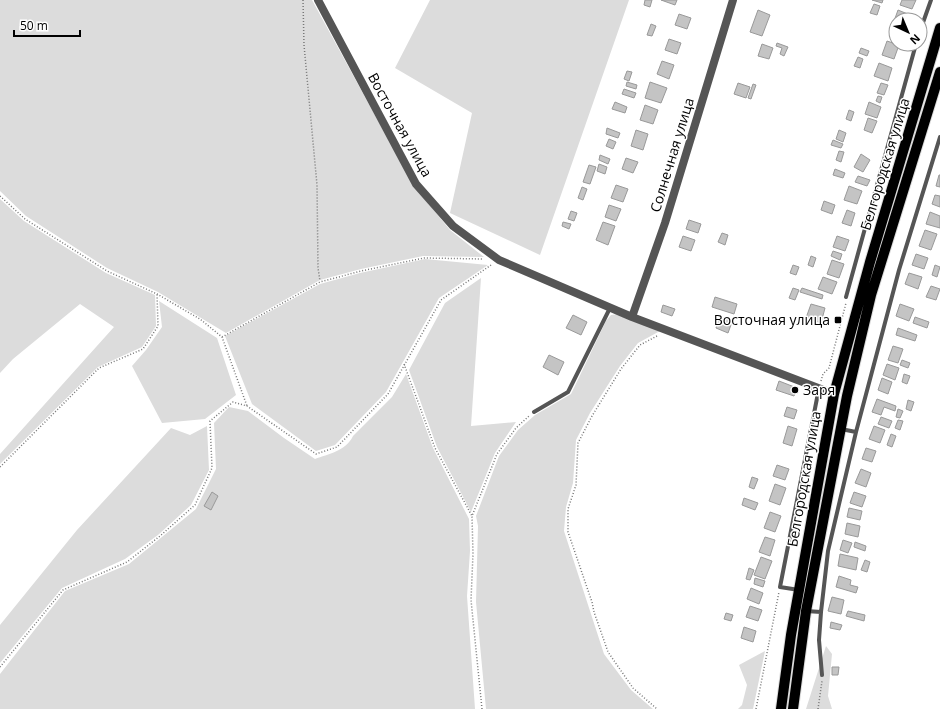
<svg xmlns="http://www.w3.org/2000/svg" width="940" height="709" viewBox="0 0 940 709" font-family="'Open Sans',sans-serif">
<rect width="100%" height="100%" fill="#fff"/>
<!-- green -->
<path fill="#dcdcdc" d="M0,0H312L413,185L450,230L484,257L423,256L361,269L320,280L226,333L158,292L107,268L26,216L0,191Z
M430,0H629L540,255L450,213L472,113L395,68Z
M0,199L24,221L106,273L155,295L156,326L142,347L98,367L0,464V454L114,327L80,304L13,359L0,373Z
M425,259L488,265L439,298L386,392L335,445L316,451L252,404L225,336L320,284L360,273Z
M481,278L471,426L516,422L495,453L471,512L437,447L409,370L445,303Z
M159,301L217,338L236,395L205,419L162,423L132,366L146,350L162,327Z
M618,314L660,331L638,343L620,366L590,413L576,440L573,483L566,507L564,531L604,654L631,690L653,709H486L476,602L478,526L476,516L499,456L518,430L535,415L571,394L606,321L611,315Z
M406,374L433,448L469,519L470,551L467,596L475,709H0V674L65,591L129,564L196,509L216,469L214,423L229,407L248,411L284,438L315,459C328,454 346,451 353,436L392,397Z
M207,426L209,470L191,505L158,535L125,559L62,588L0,663V625L77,530L171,428L190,435Z
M826,646L832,654L828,696L832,709H806Z
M765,651L753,709H738L742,705L747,685L739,665Z"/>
<!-- building -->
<path fill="#c4c4c4" stroke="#999" d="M645,0H652L650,7L644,5Z
M661,0H677L675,5Z
M872,0H883L882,3Z
M902,0H916L912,9L900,5Z
M874,4L880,6L877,15L870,13Z
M758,10L770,15L762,36L750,32Z
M898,10L910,15L908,20H896V25L893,24Z
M679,14L691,18L687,29L675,25Z
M651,24L656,26L652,36L647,35Z
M893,32L896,33V40L891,38Z
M669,39L681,43L677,54L665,50Z
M887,41L899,45L894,59L882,55Z
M777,43L788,47L784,56L780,54L782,48L776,46Z
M762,44L773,48L769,59L758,56Z
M861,48L869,51L867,56L859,53Z
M858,57L863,59L860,68L854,66Z
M662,61L674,65L669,79L657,74Z
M879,63L892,68L888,81L874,76Z
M627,71L632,72L629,81L624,79Z
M627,82L637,85L636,89L626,86Z
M650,82L667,88L661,103L645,98Z
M738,83L750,87L746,98L734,94Z
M881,83L888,85L884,95L877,93Z
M753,84L756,85L751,99L748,98Z
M624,89L636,93L634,98L622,94Z
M878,96L882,97L880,103L876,101Z
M615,102L627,107L625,113L612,109Z
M869,102L881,107L877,118L865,114Z
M645,105L658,110L653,124L640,120Z
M849,110L854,112L851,121L846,119Z
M868,118L877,121L872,133L864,130Z
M607,128L620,133L618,138L606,134Z
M636,130L648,134L643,150L631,146Z
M839,130L846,133L843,142L836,139Z
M609,139L616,142L613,149L606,146Z
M833,140L843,144L841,148L831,145Z
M839,151L844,152L841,162L836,160Z
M861,154L870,160L863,172L854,167Z
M600,155L610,159L608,164L599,160Z
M626,158L638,162L633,173L622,169Z
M599,164L607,167L605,174L597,171Z
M589,165L596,167L590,184L583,182Z
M835,169L845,173L843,178L833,175Z
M939,175H940V187L936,186Z
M858,176L870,180L867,186L855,182Z
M616,185L628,189L623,202L611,198Z
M849,186L862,191L857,204L844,200Z
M582,187L587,189L583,200L578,198Z
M935,195L940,196V207L932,204Z
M824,201L835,205L832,214L821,210Z
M609,205L621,209L616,221L605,217Z
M847,210L855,213L851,226L842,223Z
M571,211L577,213L574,221L568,219Z
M930,212L940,216V228L926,224Z
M689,220L701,224L698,233L686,229Z
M563,222L571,224L569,229L562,226Z
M603,222L615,226L608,245L596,240Z
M925,230L937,234L931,250L919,246Z
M722,233L728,235L725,245L718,242Z
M683,236L695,240L691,251L679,247Z
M837,236L849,240L845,251L833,247Z
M833,251L842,254L840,260L831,256Z
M916,254L928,258L924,269L912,265Z
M811,256L816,258L813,267L808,265Z
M832,260L844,264L839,278L827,274Z
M793,265L799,267L796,275L790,273Z
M935,265L940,267L937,277L932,275Z
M909,273L922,277L918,289L905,284Z
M823,277L837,282L832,294L818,289Z
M931,286L940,289L936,300L926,297Z
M793,288L799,290L795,300L789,298Z
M802,288L823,295L822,299L800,292Z
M715,297L737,304L734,314L712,307Z
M811,304L825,308L821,323L806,318Z
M900,304L914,309L909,321L896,316Z
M663,305L675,309L672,316L661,312Z
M573,315L587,322L581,335L566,328Z
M720,316L732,322L728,333L716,328Z
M915,317L929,322L927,328L913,323Z
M898,328L917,335L915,341L896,335Z
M893,346L903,349L898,363L888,360Z
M549,355L564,362L558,375L543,367Z
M902,360L910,363L908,368L900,365Z
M887,364L899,368L895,380L883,375Z
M904,374L910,376L907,384L902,382Z
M882,378L892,382L888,394L878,390Z
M779,381L797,388L794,396L776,390Z
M877,399L896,406L895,411L884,407L881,415L872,412Z
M908,400L914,402L911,411L906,409Z
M787,407L797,410L794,419L784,416Z
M898,409L903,411L900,418L896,417Z
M881,417L892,421L889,428L878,424Z
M898,420L903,421L900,430L895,428Z
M788,426L797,429L792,446L783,443Z
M874,426L885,430L880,443L869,439Z
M891,434L896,436L892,447L887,445Z
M866,448L876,451L872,462L862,459Z
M777,465L789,469L785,480L773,476Z
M861,469L871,473L866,487L855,483Z
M752,477L758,479L754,489L749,487Z
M775,484L786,488L780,505L769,501Z
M212,492L218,496L211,510L204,506Z
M854,492L866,496L862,507L850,503Z
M744,498L758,503L755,510L742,505Z
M849,508L862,511L860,520L847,517Z
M770,512L781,516L775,532L764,528Z
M847,523L860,526L858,537L845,534Z
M765,537L775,540L770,556L759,552Z
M843,540L852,543L848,553L840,550Z
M855,542L866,546L865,551L854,547Z
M840,554L858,558L856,570L838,566Z
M761,557L772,561L765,579L754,575Z
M865,560L870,562L867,572L861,570Z
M749,568L754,570L750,580L746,579Z
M839,576L851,580L850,585L858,587L856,593L836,587Z
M755,578L765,581L763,587L754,584Z
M751,588L763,593L759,604L747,599Z
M832,597L844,600L841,614L828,611Z
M750,606L762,610L758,621L746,617Z
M848,611L865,615L864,621L846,616Z
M726,613L733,615L731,621L724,619Z
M831,622L842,625L840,630L830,628Z
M744,627L756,631L753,642L741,638Z
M832,667H839L838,675H832Z"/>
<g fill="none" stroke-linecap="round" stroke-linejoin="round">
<defs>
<path id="primary" d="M781,709L791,635L834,394L870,262L940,28
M793,709L806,611L847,396L871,295L940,72"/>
</defs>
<!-- primary casing -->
<use href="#primary" stroke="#dbdbdb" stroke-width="12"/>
<!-- path -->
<path stroke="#777" stroke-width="1.5" stroke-dasharray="1 2" stroke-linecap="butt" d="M303,0L304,45L317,185L318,268L320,281
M0,196L25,219L107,271L157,294L200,319L222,337L247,406
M657,336L640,345L621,369L592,416L578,443L576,485L568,509V532L592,602L594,612L608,652L633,688L657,709
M222,337L320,282L361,271L424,258L483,259
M404,364L435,448L472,516
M821,381L823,374L829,368L846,303
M0,467L99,368L143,349L158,326L157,294
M0,667L63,590L127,562L160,536L195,505L212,468L210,421L233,402L247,406L316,454L337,447L388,394L441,300L491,265
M482,709L471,600L473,554L472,516L497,454L516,428L529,416
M756,709L779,592
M818,709L822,681"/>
<!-- lane -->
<path stroke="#555" stroke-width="4" d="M920,31L931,0
M846,297L916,44
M534,412L568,392L610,308
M856,432L899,270L940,137
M799,590L780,587L819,388
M806,611L821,612L819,640L822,675
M821,612L828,551L856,432L841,429"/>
<!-- street -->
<path stroke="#555" stroke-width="8" d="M318,0L416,184L453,226L499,260L632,317L834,394
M632,317L665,223L733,0"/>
<!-- primary -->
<use href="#primary" stroke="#000" stroke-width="10"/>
</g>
<!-- markers -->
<g fill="#000" stroke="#fff" stroke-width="1.5">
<rect x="834" y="316" width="8" height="8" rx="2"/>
<circle cx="795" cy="390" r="4"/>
</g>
<g text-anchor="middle" stroke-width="3" stroke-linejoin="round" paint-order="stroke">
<!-- street labels -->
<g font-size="14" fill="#000" stroke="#fff">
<text transform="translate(400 125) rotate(61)" y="5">Восточная улица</text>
<text transform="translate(672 155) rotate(-73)" y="5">Солнечная улица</text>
<text transform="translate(885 164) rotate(-73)" y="5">Белгородская улица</text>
<text transform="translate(804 479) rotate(-80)" y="5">Белгородская улица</text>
</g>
<!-- poi labels -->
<g font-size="14" fill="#000" stroke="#fff" text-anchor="end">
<text x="830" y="325">Восточная улица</text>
<text x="803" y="395" text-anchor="start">Заря</text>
</g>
</g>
<!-- north arrow -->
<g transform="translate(908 32) rotate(136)"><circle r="19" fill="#ffffff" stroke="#999999"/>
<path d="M0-3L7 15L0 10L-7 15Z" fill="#000000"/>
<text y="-6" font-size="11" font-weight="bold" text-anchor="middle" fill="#000000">N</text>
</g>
<!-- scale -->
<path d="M14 30v6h66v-6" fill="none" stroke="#000000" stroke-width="2"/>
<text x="20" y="30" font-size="12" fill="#000000" stroke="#ffffff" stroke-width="3" paint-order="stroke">50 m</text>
</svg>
